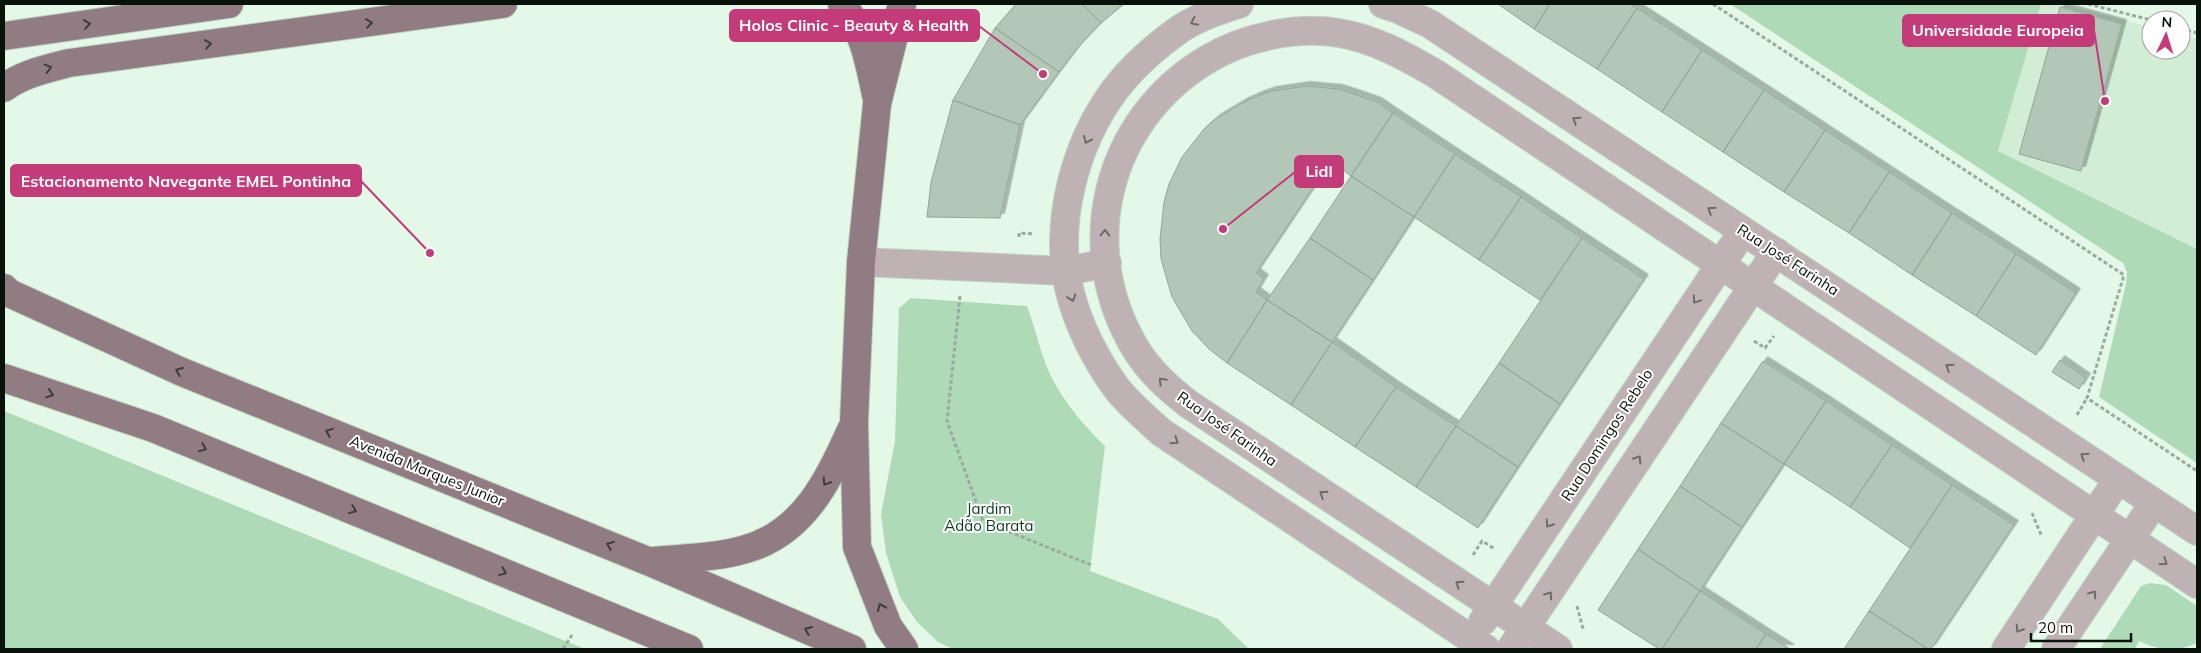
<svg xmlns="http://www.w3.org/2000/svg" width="2201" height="653" viewBox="0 0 2201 653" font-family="Mulish,sans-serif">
<defs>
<filter id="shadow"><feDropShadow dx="4.5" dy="-4.5" stdDeviation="0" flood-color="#0004"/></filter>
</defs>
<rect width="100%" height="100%" fill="#e3f8e6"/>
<!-- built -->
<path fill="#d1edd6" d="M2041,4H2060L2151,27V50H2181V35L2197,39V249L1998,151Z"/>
<!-- green -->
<path fill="#afdab7" d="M1730,4H2041L1998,151L2197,249V463L2099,397L2126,284L2127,272L2123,263Z
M911,298L1027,306C1034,325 1039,346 1046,365C1058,395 1082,424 1105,446L1090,571L1218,619L1249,649H953L938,642L917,622L900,597L886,553L881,514L895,441L899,308Z
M4,411L51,430L585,649H4Z
M2150,583L2166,585L2197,606V643C2173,653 2163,651 2139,641L2135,649H2100L2141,586Z"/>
<!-- building -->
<path fill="#b3c7b6" stroke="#92a695" filter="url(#shadow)" d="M1016,4H1082L1101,23L1078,47L1059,72L995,28Z
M1082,4H1124L1101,23Z
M1498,4H1550L1534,29Z
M1550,4H1630L1637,8L1597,69L1534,29Z
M2060,7L2122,24L2081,171L2019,154Z
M1637,8L1702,50L1662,112L1597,69Z
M995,28L1059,72L1020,125L953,100Z
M1702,50L1764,90L1723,152L1662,112Z
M1306,86L1338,89L1351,93L1377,102L1393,113L1351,176L1339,167L1329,181L1321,176L1256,273L1264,279L1256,292L1267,300L1227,363L1209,349L1192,331L1172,297L1161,259L1160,239L1164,202L1169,184L1182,157L1204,129L1217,118L1244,102L1260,95L1272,91Z
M1764,90L1825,130L1784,192L1723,152Z
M953,100L1020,125L1000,218L927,217L931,182Z
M1393,113L1455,154L1414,217L1351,176Z
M1825,130L1889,172L1849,233L1784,192Z
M1455,154L1521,197L1479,260L1414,217Z
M1889,172L1952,213L1912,275L1849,233Z
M1351,176L1414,217L1373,280L1310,238Z
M1521,197L1582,238L1540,300L1479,260Z
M1952,213L2016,254L1976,316L1912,275Z
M1310,238L1373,280L1332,342L1267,300Z
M1582,238L1644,279L1560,404L1499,363Z
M2016,254L2076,293L2036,355L1976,316Z
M1267,300L1332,342L1291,405L1227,363Z
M1332,342L1396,387L1355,447L1291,405Z
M2060,360L2086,378L2079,389L2052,372Z
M1763,361L1826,401L1784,464L1721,423Z
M1499,363L1560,404L1518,467L1456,426Z
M1396,387L1456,426L1416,487L1355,447Z
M1826,401L1892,445L1850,507L1784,464Z
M1721,423L1784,464L1742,527L1680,486Z
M1456,426L1518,467L1478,528L1416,487Z
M1892,445L1952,485L1910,548L1850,507Z
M1952,485L2014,525L1931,649H1928L1869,611Z
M1680,486L1742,527L1700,591L1638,549Z
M1638,549L1700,591L1662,649H1659L1598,610Z
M1700,591L1766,634L1756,649H1662Z
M1869,611L1928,649H1844Z
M1766,634L1790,649H1756Z"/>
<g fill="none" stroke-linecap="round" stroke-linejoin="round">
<defs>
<path id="minor" d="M1239,4C1219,10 1198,17 1180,29C1156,46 1132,67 1114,91C1075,144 1054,222 1069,288C1077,323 1096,361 1118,390C1130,405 1147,419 1161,432L1486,649
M1383,4L1398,9L1430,24L2197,531
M861,262L1067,271L1107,263
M1483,621L1743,231
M1511,649L1776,252
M1558,649L1190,405C1170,390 1151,373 1137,351C1074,249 1105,120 1208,59C1245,37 1296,26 1339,33C1375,39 1405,56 1436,74L2197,584
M2006,649L2118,479
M2056,649L2154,503"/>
<path id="major" d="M842,4C864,31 869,62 876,95
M902,4L877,104L861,262L854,422L857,547L888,626L904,649
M4,36L229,4
M4,88C22,74 46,69 69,63L503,4
M4,288L9,293L182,372L650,562L852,649
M4,378L153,428L689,649
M652,561C683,558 716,558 746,549C803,533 829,480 851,430"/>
</defs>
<!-- minor casing -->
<use href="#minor" stroke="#c0d3c3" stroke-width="30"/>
<!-- major casing -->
<use href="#major" stroke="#c0d3c3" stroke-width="30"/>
<!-- path -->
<path stroke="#9bac9e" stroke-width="3" stroke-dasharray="4 2.5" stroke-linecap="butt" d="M1713,4L2124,275L2087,398L2197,471
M2088,4L2151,20
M2181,28L2197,33
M1019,237V233L1034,234
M960,296L947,421L983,521L1091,565
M1754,341L1765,348L1774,336
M2077,415L2087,398
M2032,513L2042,537
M1473,555L1482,541L1495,549
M1577,606L1583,629
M563,649L572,635"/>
<!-- minor -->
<use href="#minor" stroke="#beb2b5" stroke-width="28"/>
<!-- major -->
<use href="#major" stroke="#917c83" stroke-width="28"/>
</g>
<!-- one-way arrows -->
<defs><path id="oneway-chevron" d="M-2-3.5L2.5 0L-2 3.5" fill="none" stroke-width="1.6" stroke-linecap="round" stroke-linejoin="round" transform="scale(1.25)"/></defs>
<g stroke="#6d6a68">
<use href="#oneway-chevron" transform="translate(1194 22) rotate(154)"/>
<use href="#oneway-chevron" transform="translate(1576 120) rotate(-147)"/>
<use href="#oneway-chevron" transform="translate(1087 140) rotate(114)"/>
<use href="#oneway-chevron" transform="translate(1711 210) rotate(-147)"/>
<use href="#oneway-chevron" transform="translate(1105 233) rotate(-89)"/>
<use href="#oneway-chevron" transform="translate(1072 298) rotate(71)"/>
<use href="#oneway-chevron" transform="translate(1696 300) rotate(124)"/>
<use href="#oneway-chevron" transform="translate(1949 367) rotate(-147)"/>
<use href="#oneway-chevron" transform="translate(1162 381) rotate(-134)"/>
<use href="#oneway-chevron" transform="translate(1175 441) rotate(35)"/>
<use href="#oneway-chevron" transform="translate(2084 456) rotate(-146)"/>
<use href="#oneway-chevron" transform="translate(1638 459) rotate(-57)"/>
<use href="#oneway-chevron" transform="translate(1323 494) rotate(-147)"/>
<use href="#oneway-chevron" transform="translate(1549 524) rotate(123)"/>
<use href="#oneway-chevron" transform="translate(2164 562) rotate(34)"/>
<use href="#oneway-chevron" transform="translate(1459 584) rotate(-146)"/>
<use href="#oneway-chevron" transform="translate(2093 594) rotate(-56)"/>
<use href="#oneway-chevron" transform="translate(1549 595) rotate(-55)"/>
<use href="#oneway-chevron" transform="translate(2019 629) rotate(123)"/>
</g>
<g stroke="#3f3c3b">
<use href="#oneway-chevron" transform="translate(369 23) rotate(-8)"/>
<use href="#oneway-chevron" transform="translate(87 24) rotate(-8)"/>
<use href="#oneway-chevron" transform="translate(208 44) rotate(-8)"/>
<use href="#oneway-chevron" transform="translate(48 68) rotate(-15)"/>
<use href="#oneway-chevron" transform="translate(179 371) rotate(-156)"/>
<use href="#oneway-chevron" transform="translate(50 394) rotate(18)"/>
<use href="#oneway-chevron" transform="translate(329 432) rotate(-158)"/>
<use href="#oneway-chevron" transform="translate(203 448) rotate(22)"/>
<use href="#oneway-chevron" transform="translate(826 482) rotate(123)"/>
<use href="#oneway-chevron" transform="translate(353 510) rotate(22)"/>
<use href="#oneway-chevron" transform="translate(610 545) rotate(-158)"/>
<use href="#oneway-chevron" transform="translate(503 572) rotate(22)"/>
<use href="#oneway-chevron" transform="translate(881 607) rotate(-112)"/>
<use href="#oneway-chevron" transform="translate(808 630) rotate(-157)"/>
</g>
<g text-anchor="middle" stroke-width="4" stroke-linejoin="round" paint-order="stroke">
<!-- street labels -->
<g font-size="15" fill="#09110b" stroke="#fff">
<text transform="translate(1788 260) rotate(33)" y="5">Rua José Farinha</text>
<text transform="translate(1227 429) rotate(35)" y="5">Rua José Farinha</text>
<text transform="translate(1607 435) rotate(-57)" y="5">Rua Domingos Rebelo</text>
<text transform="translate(427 471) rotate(22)" y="5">Avenida Marques Junior</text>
</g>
<!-- park labels -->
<g font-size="15" fill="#0b3b1b" stroke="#fff">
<text x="989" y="514">Jardim<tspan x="989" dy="17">Adão Barata</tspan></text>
</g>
</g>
<!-- callouts -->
<path fill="none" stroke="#c33b78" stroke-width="2" d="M1043 74L979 26M2105 101L2094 30M1223 229L1295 172M430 253L361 181"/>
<g fill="#c33b78" stroke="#fff" stroke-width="2">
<circle cx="1043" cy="74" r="5"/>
<circle cx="2105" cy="101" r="5"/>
<circle cx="1223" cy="229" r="5"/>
<circle cx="430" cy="253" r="5"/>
</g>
<g fill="#c33b78" stroke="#c33b78" stroke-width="2">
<rect x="730" y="10" width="249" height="31" rx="5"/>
<rect x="1903" y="15" width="191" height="31" rx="5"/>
<rect x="1295" y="156" width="48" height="31" rx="5"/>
<rect x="11" y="165" width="350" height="31" rx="5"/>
</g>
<g font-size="16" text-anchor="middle" font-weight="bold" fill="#fff">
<text x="854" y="31">Holos Clinic - Beauty &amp; Health</text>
<text x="1998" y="36">Universidade Europeia</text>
<text x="1319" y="177">Lidl</text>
<text x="186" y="187">Estacionamento Navegante EMEL Pontinha</text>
</g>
<!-- border -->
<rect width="2201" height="653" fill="none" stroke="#09110b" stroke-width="10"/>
<!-- north arrow -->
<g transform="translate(2166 35) rotate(4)"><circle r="24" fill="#ffffff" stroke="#9da09d"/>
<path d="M0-4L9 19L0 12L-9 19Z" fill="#c33b78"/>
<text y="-8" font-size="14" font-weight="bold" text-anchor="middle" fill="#09110b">N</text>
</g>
<!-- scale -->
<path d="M2031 633v8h100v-8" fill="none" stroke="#09110b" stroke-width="2.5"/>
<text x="2038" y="633" font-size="15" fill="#09110b" stroke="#ffffff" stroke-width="4" paint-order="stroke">20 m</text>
</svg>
